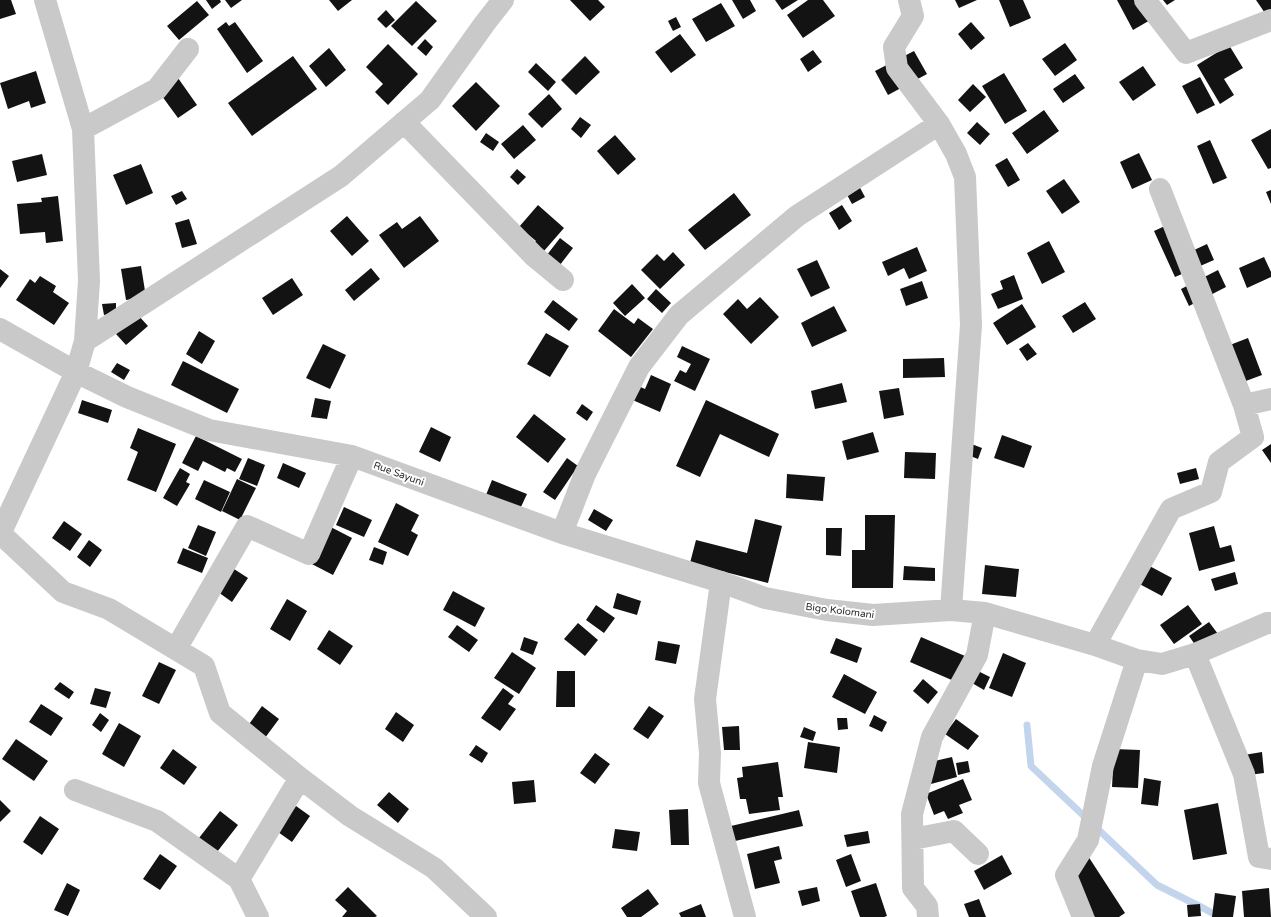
<svg xmlns="http://www.w3.org/2000/svg" width="1271" height="917" viewBox="0 0 1271 917" font-family="'Varela Round',sans-serif">
<rect width="100%" height="100%" fill="#fff"/>
<g fill="none" stroke-linecap="round" stroke-linejoin="round">
<!-- stream -->
<path stroke="#c3d4ed" stroke-width="7" d="M1027,725L1031,766L1157,885L1205,909L1219,917"/>
</g>
<!-- building -->
<path fill="#131313" d="M0,0H11L16,14L0,19Z
M206,0H220L221,2L212,9Z
M225,0H242L231,8Z
M329,0H352L338,11Z
M570,0H598L605,7L590,21Z
M732,0H750L756,11L743,19Z
M775,0H798L782,10Z
M808,0H823L835,16L803,38L787,15Z
M955,0H977L959,8Z
M999,0H1023L1031,18L1010,27Z
M1117,0H1157L1152,19L1133,30Z
M1163,0H1175L1167,5Z
M1256,0H1271V18L1269,19Z
M197,1L209,15L179,40L167,26Z
M416,1L437,21L412,46L391,26Z
M721,3L735,26L706,42L692,19Z
M386,10L395,20L386,28L377,19Z
M676,17L681,27L673,31L668,21Z
M226,22L229,26L235,22L263,61L247,73L217,29Z
M971,22L985,38L971,50L958,34Z
M680,34L696,55L671,73L655,52Z
M425,39L433,47L426,56L417,48Z
M1065,43L1077,60L1055,76L1042,59Z
M388,44L418,74L388,105L375,92L383,84L366,67Z
M1229,45L1243,68L1224,79L1234,95L1220,104L1197,65Z
M329,48L346,70L326,87L309,66Z
M813,50L822,62L808,72L800,59Z
M914,51L927,74L888,95L875,71Z
M293,56L317,89L252,136L228,103Z
M585,56L600,72L576,95L561,80Z
M536,63L556,82L548,91L528,72Z
M1143,66L1156,85L1133,101L1119,82Z
M36,71L46,103L31,108L29,101L8,109L0,83Z
M1004,73L1027,111L1005,124L982,86Z
M1075,74L1085,88L1063,103L1053,89Z
M1200,77L1215,105L1197,114L1182,86Z
M178,78L197,105L178,118L159,92Z
M476,82L500,106L476,131L452,106Z
M973,84L986,97L970,112L958,100Z
M549,94L562,109L542,128L528,114Z
M1044,110L1059,131L1027,154L1012,133Z
M580,117L591,125L581,138L571,129Z
M977,122L990,134L980,145L967,133Z
M523,125L536,140L514,159L501,144Z
M1271,129V168L1268,169L1251,140Z
M486,133L499,142L493,151L480,142Z
M615,135L636,159L618,175L597,151Z
M1210,140L1227,178L1213,184L1197,146Z
M1139,153L1152,180L1132,189L1120,162Z
M42,154L47,175L17,182L12,161Z
M1007,158L1020,180L1008,187L995,165Z
M141,164L153,193L126,205L113,175Z
M517,169L526,177L518,185L510,177Z
M1064,179L1080,202L1062,214L1046,191Z
M859,186L865,197L852,204L846,193Z
M1271,190V204L1266,192Z
M182,191L187,199L176,205L171,196Z
M734,193L751,215L705,250L688,230Z
M58,196L63,241L46,243L45,232L20,234L17,204L42,202L41,198Z
M538,205L564,228L537,259L527,250L536,241L519,227Z
M842,205L852,221L839,230L829,213Z
M347,216L369,241L352,256L330,231Z
M420,216L439,241L404,268L379,235L397,222L402,229Z
M189,219L197,244L182,248L175,223Z
M1178,220L1192,251L1207,244L1214,260L1175,277L1154,231Z
M560,238L573,248L553,274L540,264Z
M1049,241L1065,272L1042,284L1027,253Z
M917,247L927,271L909,279L904,268L888,276L882,262Z
M673,252L685,265L660,289L641,270L657,254L664,261Z
M1264,257L1271,272V277L1247,288L1239,268Z
M817,260L830,288L811,297L797,269Z
M141,266L146,297L126,300L121,269Z
M371,268L380,279L354,301L345,290Z
M0,269L9,276L0,288Z
M1218,270L1226,287L1189,306L1181,289Z
M1014,275L1023,299L998,309L991,294L1003,289L1000,281Z
M40,276L56,286L53,292L69,303L54,325L16,300L30,279L35,283Z
M292,278L303,295L273,315L262,298Z
M922,281L928,298L906,306L900,289Z
M632,284L645,298L625,316L613,303Z
M656,289L671,303L662,313L647,299Z
M760,297L779,317L751,344L723,314L738,299L747,309Z
M553,300L578,319L569,331L544,312Z
M1085,302L1096,319L1073,333L1062,316Z
M116,303V313L104,315L102,304Z
M1022,304L1036,327L1007,345L993,323Z
M834,306L847,331L812,347L801,323Z
M614,309L634,324L638,318L653,329L631,357L598,331Z
M137,314L148,326L126,345L116,334Z
M199,331L215,341L202,364L186,354Z
M546,333L569,346L550,377L527,364Z
M1248,338L1262,375L1235,385L1222,348Z
M1028,343L1037,354L1027,361L1019,349Z
M323,344L346,355L330,389L306,378Z
M682,346L710,359L695,391L674,381L680,370L686,373L691,364L677,357Z
M944,358L945,377L903,378V359Z
M183,361L239,389L227,413L171,385Z
M117,363L130,370L124,380L111,372Z
M651,375L671,384L660,412L628,398L634,384L645,389Z
M842,383L847,402L815,409L811,391Z
M899,388L904,415L884,419L879,391Z
M315,398L331,401L327,419L311,417Z
M82,400L112,410L108,423L78,413Z
M706,400L779,434L769,457L720,434L700,477L676,466Z
M582,404L593,412L587,421L576,413Z
M534,414L566,439L548,463L516,437Z
M431,427L451,437L440,462L419,452Z
M138,428L176,444L156,492L127,480L138,452L130,448Z
M873,432L879,452L847,460L842,441Z
M1002,435L1032,446L1024,468L994,458Z
M196,436L242,459L235,472L227,468L225,472L203,461L198,471L182,463Z
M969,443L982,448L978,459L965,454Z
M1271,444V463L1262,450Z
M905,452L936,453L935,479L904,478Z
M248,458L265,465L257,486L239,479Z
M567,458L578,466L555,500L543,492Z
M283,463L306,473L299,488L277,478Z
M180,468L190,474L186,482L190,484L177,506L163,498Z
M1196,468L1199,479L1180,484L1177,473Z
M787,474L825,477L823,501L786,498Z
M237,479L256,488L240,520L222,511Z
M204,480L230,492L221,512L195,499Z
M492,480L527,494L520,509L486,495Z
M396,503L419,515L411,531L418,535L408,556L378,542Z
M344,507L372,520L364,537L336,525Z
M594,509L613,520L606,531L588,520Z
M865,515H895L893,588H852V550H865Z
M755,519L782,526L768,583L690,563L696,540L747,553Z
M64,521L82,534L70,551L52,538Z
M323,523L352,538L333,575L304,560Z
M198,525L216,532L206,556L188,548Z
M1214,526L1220,548L1231,545L1235,561L1199,571L1189,533Z
M826,528H842L841,556L826,555Z
M89,540L102,550L90,567L77,557Z
M374,547L387,552L383,565L369,560Z
M183,548L208,558L202,573L177,563Z
M1142,562L1172,578L1162,596L1132,580Z
M985,565L1019,569L1016,597L982,594Z
M904,566L935,568V581L903,580Z
M234,569L248,578L232,602L218,592Z
M1235,572L1238,584L1215,591L1211,579Z
M453,591L485,608L475,627L443,610Z
M617,593L641,601L637,615L613,608Z
M287,599L307,611L290,641L270,629Z
M596,605L615,618L604,633L586,620Z
M1188,605L1202,624L1174,644L1160,625Z
M1209,622L1218,634L1198,649L1189,636Z
M578,623L598,640L585,656L564,639Z
M457,625L478,640L469,652L448,637Z
M329,630L353,646L340,665L317,649Z
M524,637L538,642L533,655L520,650Z
M921,637L965,656L954,681L910,662Z
M836,638L862,648L857,663L830,653Z
M658,641L680,645L676,664L655,660Z
M512,652L536,668L519,694L494,678Z
M1003,653L1026,663L1012,697L989,688Z
M159,662L176,670L159,704L142,696Z
M557,671H575V707H556Z
M978,671L990,677L984,690L972,683Z
M844,674L877,692L865,714L832,697Z
M923,679L938,692L928,704L913,691Z
M60,682L74,692L69,699L54,689Z
M95,688L111,692L106,708L90,704Z
M503,688L514,696L508,704L516,709L500,731L481,718Z
M41,704L63,718L51,736L29,722Z
M262,706L279,719L259,746L242,734Z
M649,706L664,716L648,739L633,729Z
M396,712L414,725L403,742L385,729Z
M100,713L109,720L101,732L92,725Z
M874,715L887,722L882,732L869,726Z
M837,718H847L848,729L838,730Z
M956,719L979,736L968,750L945,734Z
M119,723L141,736L124,767L102,754Z
M739,726L740,750H724L722,727Z
M804,727L816,732L813,741L800,737Z
M16,739L48,761L34,781L2,759Z
M808,742L840,747L837,773L804,768Z
M476,745L488,753L482,763L469,755Z
M173,749L197,767L184,785L160,768Z
M1114,749L1140,750L1138,788L1112,787Z
M1262,752L1264,773L1234,777L1232,757Z
M595,753L610,764L595,784L580,773Z
M952,757L957,777L931,784L926,763Z
M968,761L970,772L958,775L956,763Z
M778,762L783,797H778L780,810L749,814L746,799H740L737,778L743,777L742,767Z
M1144,778L1161,781L1158,806L1141,804Z
M963,779L972,800L959,805L963,813L948,819L944,811L934,815L926,794Z
M534,780L536,802L514,804L512,782Z
M389,792L409,809L398,823L377,805Z
M0,800L11,811L0,822Z
M1218,803L1227,854L1193,860L1184,810Z
M296,806L310,816L292,842L278,832Z
M688,809L689,845H671L669,810Z
M799,810L803,826L735,841L731,826Z
M220,811L238,825L217,852L199,838Z
M40,816L59,829L42,855L23,842Z
M615,829L640,832L637,851L612,848Z
M868,831L870,843L847,847L844,835Z
M779,846L782,859L774,861L780,883L755,889L747,854Z
M160,854L177,866L160,890L143,879Z
M851,854L861,881L846,887L836,860Z
M1002,855L1012,874L984,890L974,871Z
M1088,856L1125,913L1119,917H1095L1065,872Z
M67,883L80,890L68,916L54,910Z
M876,883L887,916L884,917H860L851,891Z
M348,887L377,916L375,917H342L347,911L335,900Z
M817,887L820,901L802,906L798,891Z
M1269,888L1271,917H1244L1242,891Z
M648,889L659,904L641,917H627L621,908Z
M1215,893L1236,896L1233,917H1212Z
M979,899L986,917H969L964,904Z
M701,904L706,917H681L679,913Z
M1200,904L1201,916L1188,917L1187,905Z"/>
<g fill="none" stroke-linecap="round" stroke-linejoin="round">
<!-- minor -->
<path stroke="#c9c9c9" stroke-width="22" d="M909,0L913,16L894,47L897,68L939,124L956,154L965,177L971,325L951,610
M1145,0L1186,53L1271,20
M404,122L534,256L563,280
M83,129L157,89L188,49
M1160,189L1244,405L1271,399
M0,329L76,372L127,397L209,430L352,456L562,533L721,582L765,598L827,610L873,615L951,610L985,613L1095,645L1137,660L1162,664L1195,654L1267,623H1271
M85,341L341,176L430,100L485,23L503,0
M562,533L585,474L639,367L679,315L797,216L939,124
M0,534L76,372L85,341L89,281L83,129L45,0
M1,534L63,592L109,609L204,666L220,713L300,778L239,879
M721,582L705,699L710,753L709,783L745,917
M1095,645L1171,509L1211,492L1219,462L1253,437L1244,405
M176,649L247,526L309,554L352,456
M1195,654L1244,774L1259,857L1271,859
M300,778L350,816L434,868L486,917
M75,790L157,821L239,879L258,917
M913,839L954,831L978,854
M928,917L927,906L913,888L912,814L932,737L977,655L985,613
M1083,917L1066,875L1088,840L1103,766L1137,660"/>
</g>
<g text-anchor="middle" stroke-width="4" stroke-linejoin="round" paint-order="stroke">
<!-- street labels -->
<g font-size="10" fill="#2c2c2c" stroke="#fff">
<text transform="translate(399 473) rotate(20)" y="4">Rue Sayuni</text>
<text transform="translate(840 610) rotate(7)" y="4">Bigo Kolomani</text>
</g>
</g>
</svg>
